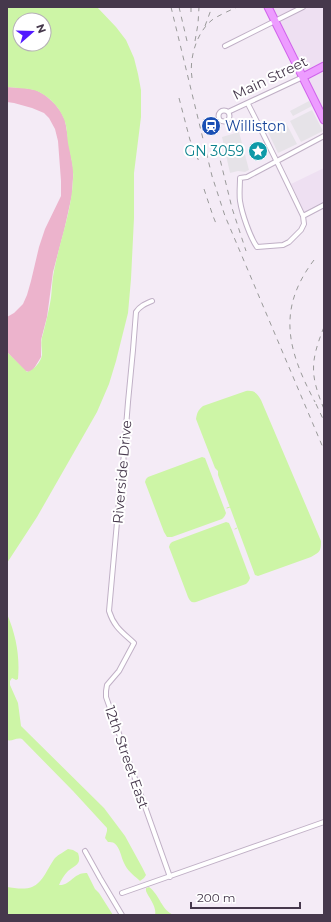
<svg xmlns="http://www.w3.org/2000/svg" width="331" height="922" viewBox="0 0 331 922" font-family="Montserrat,sans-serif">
<rect width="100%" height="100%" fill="#f4ebf6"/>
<!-- residential -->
<path fill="#eee0f2" d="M272,7H324V111Z
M324,168V203L305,213L291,184Z"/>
<!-- green -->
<path fill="#ecb3cc" d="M7,87L25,88L36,90L45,95L55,104L61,112L65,120L73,167V178L72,195L64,231L53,272L47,317L41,340V357L33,370L29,372L25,371L7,352V317L14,313L23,304L27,295L31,281L39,247L45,229L61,196V181L58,141L55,129L49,118L44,113L32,108L14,103L7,102Z"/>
<!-- parking -->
<path fill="#e6e3e8" d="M309,101L312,106L293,116L290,111Z
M312,110L323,131L301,142L290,121Z
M286,123L297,144L278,153L268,132Z
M239,132L249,170L245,172L238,171L230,173L222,137Z"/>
<!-- water -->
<path fill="#cdf5a6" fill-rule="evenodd" d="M7,7H97L116,27L126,40L134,58L138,74L141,90V117L134,173V218L131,279L128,313L116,361L109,384L97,412L37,517L7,563V352L27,372C33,371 41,362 42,355C42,347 40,342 43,334C46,322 49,310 51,298C52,289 52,280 54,271C60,240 72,210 73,179C74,167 70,154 68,143C67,135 67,126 64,119C59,106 47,94 34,90C25,88 16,88 7,87ZM20,20H44V44H20Z
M246,391C254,390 257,393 261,400L321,541C321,551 320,552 311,557L258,576L255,575L218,475V471L215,468L196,419C197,413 198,410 203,406Z
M202,457L205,458L226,513C225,516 224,517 222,519L172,537H167L164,532L145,482L146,479L148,477Z
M226,522L229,523L232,530L250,578C249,581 248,582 246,584L196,602C191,603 190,601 188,597L169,547L170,544L172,542Z
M7,614C16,635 20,656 18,679L16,680L12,678L10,681V685L18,703L21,726L104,808L125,836L142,867L146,875L144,878L140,881L139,880C133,875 127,870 124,863C121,857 120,847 114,843C113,842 110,842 108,842L105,838L107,831V828L73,791L22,739C16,737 12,742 7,740Z
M68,849L73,850L78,853C82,865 75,865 68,871C64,875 61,880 59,885C70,886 74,872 87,873L95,889L99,893L113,915H7V887C14,888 25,890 32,887C43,883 48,867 55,858C59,854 64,852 68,849Z
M149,887C160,895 161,910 174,915H155C157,907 149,898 146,891V888Z"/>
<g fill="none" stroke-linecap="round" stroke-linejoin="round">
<!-- stream -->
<path stroke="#cdf5a6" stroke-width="1" d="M227,508L230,507
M235,529L237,528"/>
<defs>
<path id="street" d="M225,46L303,7
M248,104C267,141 285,178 303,216L304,224L301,230L289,242L283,245L257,247C250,237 242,214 240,201C239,194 240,186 240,178L247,177L324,136
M218.5 116a5.5 5.5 0 1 1 11 0a5.5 5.5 0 1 1-11 0Z
M228,112L303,77
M303,216L324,205
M152,301C145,304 140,306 136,312L133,350L128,402L122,477L118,511L109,611C114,627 122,632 134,643L119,671L107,685L106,691V697L170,877
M85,851L100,878L122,915
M122,893L324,822"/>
<path id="primary" d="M268,7L324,120
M303,77L324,66"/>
</defs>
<!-- street casing -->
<use href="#street" stroke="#c0b0c6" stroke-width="6"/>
<!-- primary casing -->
<use href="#primary" stroke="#d065eb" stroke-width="9"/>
<!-- street -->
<use href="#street" stroke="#fff" stroke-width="4"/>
<!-- primary -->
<use href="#primary" stroke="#ed9cff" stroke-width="7"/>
<!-- rail -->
<path stroke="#9a9a9a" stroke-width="1" stroke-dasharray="5 5" stroke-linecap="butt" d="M171,7L212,176L225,216L324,450
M179,7L187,41
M191,7V14
M205,26L212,7
M195,41L198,24L199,7
M192,78C189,59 196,33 212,20C219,15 229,11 237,7
M179,98L190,140L200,164
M218,151L232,208L246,251
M204,189L213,216L217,226
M314,260C276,310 288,351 315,402
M324,327C310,362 310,375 324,409
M316,404L324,421"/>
</g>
<!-- icons -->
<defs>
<symbol id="station-disc" viewBox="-11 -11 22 22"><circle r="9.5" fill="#1a4fb4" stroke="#fff"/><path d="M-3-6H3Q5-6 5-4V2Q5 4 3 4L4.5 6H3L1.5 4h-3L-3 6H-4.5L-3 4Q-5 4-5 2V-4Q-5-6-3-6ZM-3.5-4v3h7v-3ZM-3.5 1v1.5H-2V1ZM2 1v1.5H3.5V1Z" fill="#fff"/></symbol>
<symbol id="sight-disc" viewBox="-11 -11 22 22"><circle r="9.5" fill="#0f9aa8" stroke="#fff"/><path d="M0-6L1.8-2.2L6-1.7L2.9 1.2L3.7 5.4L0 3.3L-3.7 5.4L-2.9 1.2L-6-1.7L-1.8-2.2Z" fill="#fff"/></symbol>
</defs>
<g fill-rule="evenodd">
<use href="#station-disc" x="200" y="115" width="22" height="22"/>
<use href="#sight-disc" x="247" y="140" width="22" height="22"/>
</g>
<g text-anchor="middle" stroke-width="4" stroke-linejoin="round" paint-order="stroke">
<!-- street labels -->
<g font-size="14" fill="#46384c" stroke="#fff">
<text transform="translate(270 78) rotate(-26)" y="5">Main Street</text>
<text transform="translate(122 472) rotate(-85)" y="5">Riverside Drive</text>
<text transform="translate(127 757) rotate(71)" y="5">12th Street East</text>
</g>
<!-- transit labels -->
<g font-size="14" fill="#164399" stroke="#fff" text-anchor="start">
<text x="225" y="131">Williston</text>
</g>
<!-- culture labels -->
<g font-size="14" fill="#0d838f" stroke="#fff" text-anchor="end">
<text x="244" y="156">GN 3059</text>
</g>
</g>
<!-- border -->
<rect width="331" height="922" fill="none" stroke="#46384c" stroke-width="16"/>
<!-- north arrow -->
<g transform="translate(32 32) rotate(70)"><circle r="19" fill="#ffffff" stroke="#b5afb7"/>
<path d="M0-3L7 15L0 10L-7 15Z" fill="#531aff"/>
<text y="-6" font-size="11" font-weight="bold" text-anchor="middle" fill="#46384c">N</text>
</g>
<!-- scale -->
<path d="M191 902v6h109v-6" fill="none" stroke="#46384c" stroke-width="2"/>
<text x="197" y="902" font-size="12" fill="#46384c" stroke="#ffffff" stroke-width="3" paint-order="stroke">200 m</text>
</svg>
